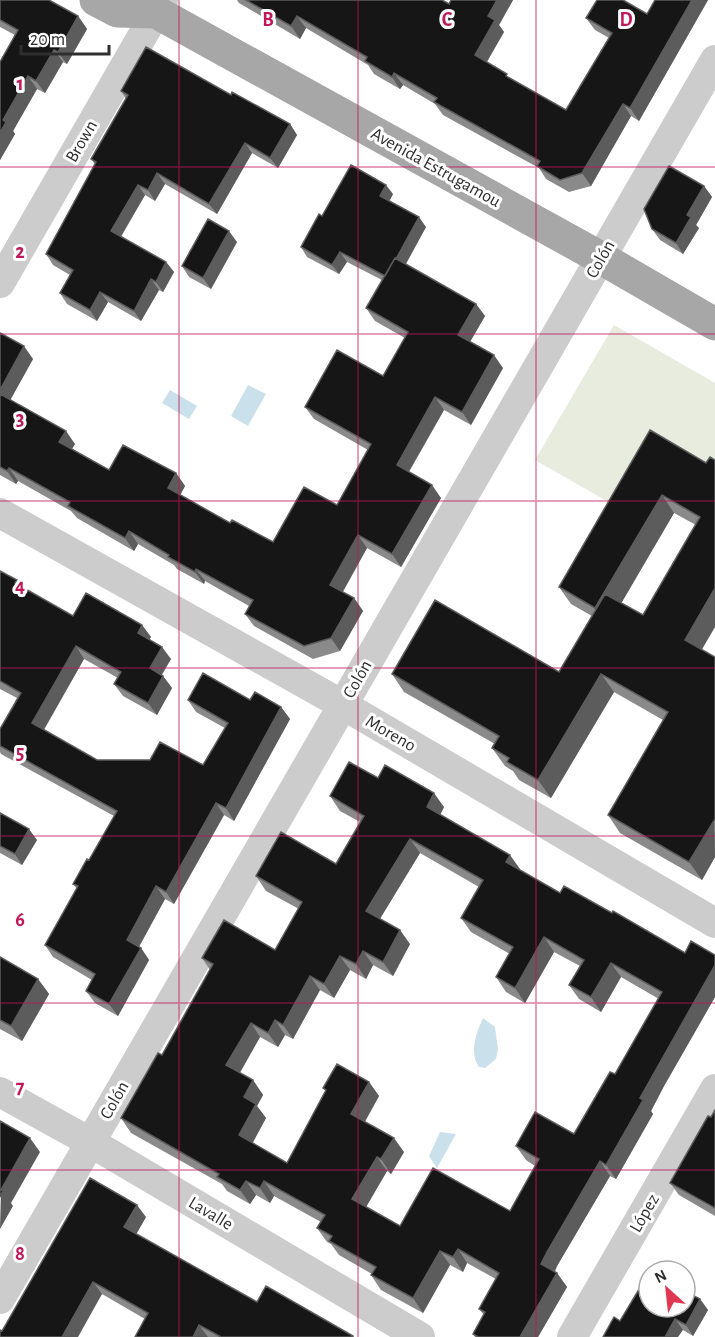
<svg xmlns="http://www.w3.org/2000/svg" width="715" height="1337" viewBox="0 0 715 1337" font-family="'Alegreya Sans',sans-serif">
<rect width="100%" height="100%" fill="#fff"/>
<!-- green -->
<path fill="#e7ecde" d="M614,325L715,383V471L612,504L535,460Z"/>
<!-- water -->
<path fill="#cae1eb" d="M248,385L266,394L248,426L231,416Z
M170,390L197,406L189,419L162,403Z
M483,1018L495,1027L498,1049L496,1059L485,1068L479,1067C469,1053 476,1033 483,1018Z
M440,1132L456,1134L437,1168L429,1156Z"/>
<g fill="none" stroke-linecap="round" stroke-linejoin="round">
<!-- minor -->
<path stroke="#ccc" stroke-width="30" d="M0,283L163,0
M0,513L343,705L715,923
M0,1092L90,1142L420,1337
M0,1299L715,60
M572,1337L715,1089"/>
<!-- major -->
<path stroke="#a7a7a7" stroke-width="33" d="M96,0L117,11L156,12
M145,0L156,12L601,258L715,324"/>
</g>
<!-- wall -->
<path fill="#8a8a8a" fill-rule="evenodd" d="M0,0L78,16L87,29L67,64L63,62L45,93L37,89L13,131L15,134L0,160V62L15,35L0,27Z
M237,0H442L449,4L451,0H513L499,25L504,32L487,62L510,78L566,110L609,38L595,30L586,18L647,14L655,0H708L639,121L631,116L591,186L569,192L546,179L539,168L443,115L435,104L403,85L400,89L374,74L368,65L306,28L300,39L239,3Z
M121,91L231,95L290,124L297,135L278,168L252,153L217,214L165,184L155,201L145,195L121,237L166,262L174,272L163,292L159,290L141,321L108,302L97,321L67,304L60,293L70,275L53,265L46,254L95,164L91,159L126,99Z
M704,186L712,197L696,225L699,228L683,254L660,240L652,229Z
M393,194L389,201L426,227L406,264L476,304L485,316L470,342L503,368L471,425L444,410L409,472L441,498L401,567L367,548L343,592L354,598L363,611L340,651L313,659L254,626L245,614L249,606L205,581L204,584L177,569L174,565L138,544L134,551L77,518L71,511L18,481L16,484L0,475V333L33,359L10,400L75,444L72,449L109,470L176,473L185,486L180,495L230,523L273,542L337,505L368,450L314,419L305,407L383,376L405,338L375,321L366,308L382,280L347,262L339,274L307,257L301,247L322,216Z
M237,242L211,289L189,277L182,266Z
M650,430L706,463L702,650L715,657V857L702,880L620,833L608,815L663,720L614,692L551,798L519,780L513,771L505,766L492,748L495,744L404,692L392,674L559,672L592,616L571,604L559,587ZM674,513L696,525L643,615L621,603Z
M0,571L17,580L22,587L73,616L142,625L151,637L149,639L171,659L162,675L172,688L157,715L123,696L114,684L118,678L84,659L44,730L97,760L203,765L225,728L196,712L188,700H250L281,707L290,719L234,821L224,815L174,904L165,899L139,947L141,948L149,960L118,1016L95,1003L86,991L92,980L53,957L45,945L77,889L73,884L89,860L114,816L1,754L0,752V729L17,698L0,689Z
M378,778L444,807L440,815L520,869V870L560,893L612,913L685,953L715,955V997L664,1086L651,1111L653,1114L616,1179L610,1176L557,1266L555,1272L557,1273L567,1287L538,1337H475L473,1334L484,1315L479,1309L496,1279L467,1263L463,1272L450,1265L423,1313L381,1290L371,1275L372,1274L339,1255L331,1244L327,1242L317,1228L321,1222L274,1196L270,1203L256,1195L250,1204L227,1191L222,1184L131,1133L121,1118L162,1055L210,970L202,958L275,950L299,909L266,891L256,876L336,864L360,822L340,811L330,796ZM420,853L479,887L461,918L471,932L510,954L496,977L506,992L525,1003L554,952L580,966L569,985L579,999L601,1012L621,977L659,999L615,1074L574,1134L516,1146L526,1160L535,1166L510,1211L400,1226L366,1207L387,1171L391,1174L404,1152L365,1122L379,1096L369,1082L323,1088L326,1092L287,1163L252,1143L266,1118L257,1106L263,1095L253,1080L240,1073L260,1037L278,1047L285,1035L293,1039L320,990L334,998L350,970L366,979L373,965L393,976L410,944L380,919Z
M0,813L37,840L22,865L0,853Z
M0,957L38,979L49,994L22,1041L0,1029Z
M715,1110V1216L679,1195L670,1183Z
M146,1217L136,1234L257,1302L354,1337H135L145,1319L102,1294L2,1331Z
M700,1299L708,1310L693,1336L683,1330L620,1321L649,1307Z"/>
<!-- shaded-wall -->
<path fill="#5c5c5c" d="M497,0H513L499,25L504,32L483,68L475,55L488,16Z
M692,0H708L639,121L630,108Z
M78,16L87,29L67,64L58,52Z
M297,16L306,28L300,39L291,26Z
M54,50L63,62L45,93L36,81Z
M394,73L403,85L400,89L392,77Z
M28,76L37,89L13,131L15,134L0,160V133L3,120Z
M623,104L631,116L591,186L582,173Z
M290,124L297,135L278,168L270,158Z
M245,143L252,153L217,214L209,204Z
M157,173L165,184L155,201L148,190Z
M138,185L145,195L118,241L111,231Z
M386,185L393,194L387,206L380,196Z
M704,186L712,197L696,225L699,228L683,254L676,243L687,215Z
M419,217L426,227L393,287L387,277Z
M229,231L237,242L211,289L203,278Z
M340,252L347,262L339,274L332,265Z
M166,262L174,272L163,292L156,282Z
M151,279L159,290L141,321L134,311Z
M100,292L108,302L97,321L90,310Z
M476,304L485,316L467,347L458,335Z
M24,346L33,359L7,406L0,396V390Z
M494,355L503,368L471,425L462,412Z
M435,397L444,410L405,478L397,465Z
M66,431L75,444L68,455L59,442Z
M9,468L18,481L16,484L7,471Z
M176,473L185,486L177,501L168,488Z
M432,485L441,498L401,567L392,554Z
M662,495L674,513L608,626L595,608Z
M129,531L138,544L134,551L125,538Z
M358,535L367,548L339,598L330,585Z
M196,569L205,581L204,584L195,572Z
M715,588V627L697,658L685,640Z
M354,598L363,611L340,651L331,638Z
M142,625L151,637L146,645L138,633Z
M76,646L84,659L40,736L32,723Z
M162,647L171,659L158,680L150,668Z
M601,674L614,692L551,798L538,780Z
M163,676L172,688L157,715L148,703Z
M281,707L290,719L234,821L226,808Z
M434,793L444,807L437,821L427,807Z
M216,803L224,815L174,904L166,892Z
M714,819L715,857L702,880L689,862Z
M29,829L37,840L22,865L15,854Z
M410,839L420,853L376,925L366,911Z
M510,855L520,869L516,876L506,862Z
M156,886L165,899L136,952L127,940Z
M400,930L410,944L393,976L383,962Z
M544,937L554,952L525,1003L515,988Z
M141,948L149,960L118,1016L109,1004Z
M363,951L373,965L366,979L356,964Z
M340,956L350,970L334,998L324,984Z
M611,963L621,977L601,1012L591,997Z
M715,965V997L664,1086L651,1111L653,1114L616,1179L606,1165L654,1072Z
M310,976L320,990L293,1039L283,1025Z
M38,979L49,994L22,1041L11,1026Z
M275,1020L285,1035L278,1047L268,1033Z
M251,1023L260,1037L236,1079L226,1065Z
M253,1080L263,1095L257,1106L266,1118L249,1150L239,1135L244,1097Z
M369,1082L379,1096L361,1128L351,1114Z
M30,1138L40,1152L11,1203L13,1206L0,1229L1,1190Z
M394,1138L404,1152L391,1174L381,1159Z
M377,1157L387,1171L362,1214L352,1199Z
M600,1161L610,1176L557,1266L551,1278L541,1264L547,1252Z
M246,1181L256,1195L250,1204L240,1190Z
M264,1181L274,1196L270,1203L260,1188Z
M137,1205L146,1217L133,1240L124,1227Z
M458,1249L467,1263L463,1272L453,1257Z
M440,1251L450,1265L423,1313L413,1298Z
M557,1273L567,1287L538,1337H520Z
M93,1282L102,1294L78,1337H62Z
M700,1299L708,1310L693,1336L686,1325Z
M675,1319L683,1330L678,1337H665Z
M199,1325L208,1337H193Z"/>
<!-- building -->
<path fill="#161616" stroke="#5c5c5c" stroke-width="1.5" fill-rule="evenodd" d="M0,0H49L78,16L58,52L54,50L36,81L28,76L3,120L6,122L0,133V62L18,30L0,20Z
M246,0H442L449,4L451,0H497L488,16L495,20L475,55L507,74L506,76L566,110L612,33L586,18L597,0H623L647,14L655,0H692L630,108L623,104L582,173L560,180L537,166L540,161L434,102L437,98L394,73L392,77L365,61L367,57L297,16L291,26Z
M146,47L231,95L232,92L290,124L270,158L245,143L209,204L157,173L148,190L138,185L111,231L166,262L156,282L151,279L134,311L100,292L90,310L60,293L73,270L46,254L96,162L91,159L128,95L121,91Z
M351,165L386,185L380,196L419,217L396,259L395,258L385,276L340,252L332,265L301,247L319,214L322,216Z
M669,166L704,186L687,215L691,217L676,243L652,229L644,209Z
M208,219L229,231L203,278L182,266Z
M395,258L476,304L458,335L494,355L462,412L435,397L397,465L432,485L392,554L358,535L330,585L354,598L331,638L304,646L245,614L253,600L196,569L195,572L168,557L169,555L129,531L125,538L68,506L70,502L9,468L7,471L0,467V394L66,431L59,442L109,470L123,445L176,473L168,488L230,523L232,520L273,542L304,487L337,505L371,444L305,407L337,350L383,376L408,332L366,308Z
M0,333L24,346L0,390Z
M650,430L706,463L710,457L715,460V588L685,640L715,657V819L689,862L608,815L668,712L601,674L538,780L507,762L509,758L492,748L499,736L392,674L435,600L559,672L605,594L643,615L700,517L662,495L595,608L559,587Z
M0,571L17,580L15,583L73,616L86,593L142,625L138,633L162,647L150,668L163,676L148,703L114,684L121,672L76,646L32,723L97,760H150L160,742L203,765L228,723L188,700L203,673L250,700L255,692L281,707L226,808L216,803L166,892L156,886L127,940L141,948L109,1004L86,991L95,974L45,945L78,886L73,884L87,859L89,860L117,811L0,746V729L21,693L0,681Z
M349,762L378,778L385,765L434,793L427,807L510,855L506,862L560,893L564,886L612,913L613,911L685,953L691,941L715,955V965L640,1098L643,1100L606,1165L600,1161L547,1252L541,1264L557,1273L520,1337H478L473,1334L485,1312L479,1309L499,1273L458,1249L453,1257L440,1251L413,1298L371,1275L376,1267L329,1241L332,1236L317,1228L325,1215L264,1181L260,1188L246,1181L240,1190L217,1177L219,1174L121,1118L158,1053L162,1055L213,964L202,958L224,920L275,950L302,902L256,876L281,832L336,864L364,816L330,796ZM410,839L483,880L461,918L513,947L496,977L515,988L544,937L584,960L569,985L591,997L611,963L662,992L615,1074L610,1072L574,1134L535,1112L516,1146L539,1159L510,1211L433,1168L400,1226L352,1199L377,1157L381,1159L394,1138L351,1114L369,1082L337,1064L323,1088L326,1090L287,1163L239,1135L256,1104L244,1097L253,1080L226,1065L251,1023L268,1033L275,1020L283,1025L310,976L324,984L340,956L356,964L363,951L383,962L400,930L366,911Z
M0,813L29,829L15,854L0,846Z
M0,957L38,979L11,1026L0,1020Z
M715,1110V1208L670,1183L708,1116L711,1117Z
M0,1121L30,1138L1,1190L3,1191L0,1197Z
M90,1178L137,1205L124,1227L257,1302L266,1286L353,1336V1337H221L199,1325L193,1337H135L148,1313L93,1282L62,1337H0V1330L2,1331Z
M647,1276L649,1277V1307H685V1291L700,1299L686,1325L675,1319L665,1337H603L614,1317L620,1321Z"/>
<!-- grid -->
<path fill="none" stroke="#c2185b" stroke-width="1.5" stroke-opacity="0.55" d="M179,0V1337M358,0V1337M536,0V1337M0,167H715M0,334H715M0,501H715M0,668H715M0,836H715M0,1003H715M0,1170H715"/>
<g text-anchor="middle" stroke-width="6" stroke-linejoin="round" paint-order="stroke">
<!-- street labels -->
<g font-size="18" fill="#2f2f2f" stroke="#fff">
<text transform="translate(81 141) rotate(-60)" y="6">Brown</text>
<text transform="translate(436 167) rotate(29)" y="6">Avenida Estrugamou</text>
<text transform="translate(600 259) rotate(-60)" y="6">Colón</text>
<text transform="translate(357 679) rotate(-60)" y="6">Colón</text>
<text transform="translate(391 733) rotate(30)" y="6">Moreno</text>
<text transform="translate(114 1100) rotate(-60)" y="6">Colón</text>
<text transform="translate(211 1213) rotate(31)" y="6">Lavalle</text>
<text transform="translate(644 1213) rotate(-60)" y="6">López</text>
</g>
</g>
<g font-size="20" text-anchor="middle" font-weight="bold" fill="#c2185b" stroke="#fff" stroke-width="6" stroke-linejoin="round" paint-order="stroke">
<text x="268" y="26">B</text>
<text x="447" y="26">C</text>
<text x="626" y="26">D</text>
<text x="20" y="90">1</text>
<text x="20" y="258">2</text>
<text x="20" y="425">3</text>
<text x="20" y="592">4</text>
<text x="20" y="759">5</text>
<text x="20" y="926">6</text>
<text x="20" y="1093">7</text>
<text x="20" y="1260">8</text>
</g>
<!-- north arrow -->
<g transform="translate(667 1289) rotate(333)"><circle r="28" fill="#ffffff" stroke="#acacac" stroke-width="1.5"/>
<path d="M0-4.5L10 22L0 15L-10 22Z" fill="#e13752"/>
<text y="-9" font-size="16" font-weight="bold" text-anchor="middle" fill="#2f2f2f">N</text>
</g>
<!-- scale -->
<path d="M21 45v9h88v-9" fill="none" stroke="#2f2f2f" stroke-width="3"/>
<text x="30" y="45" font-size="18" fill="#2f2f2f" stroke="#ffffff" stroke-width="4.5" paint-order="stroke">20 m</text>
</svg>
